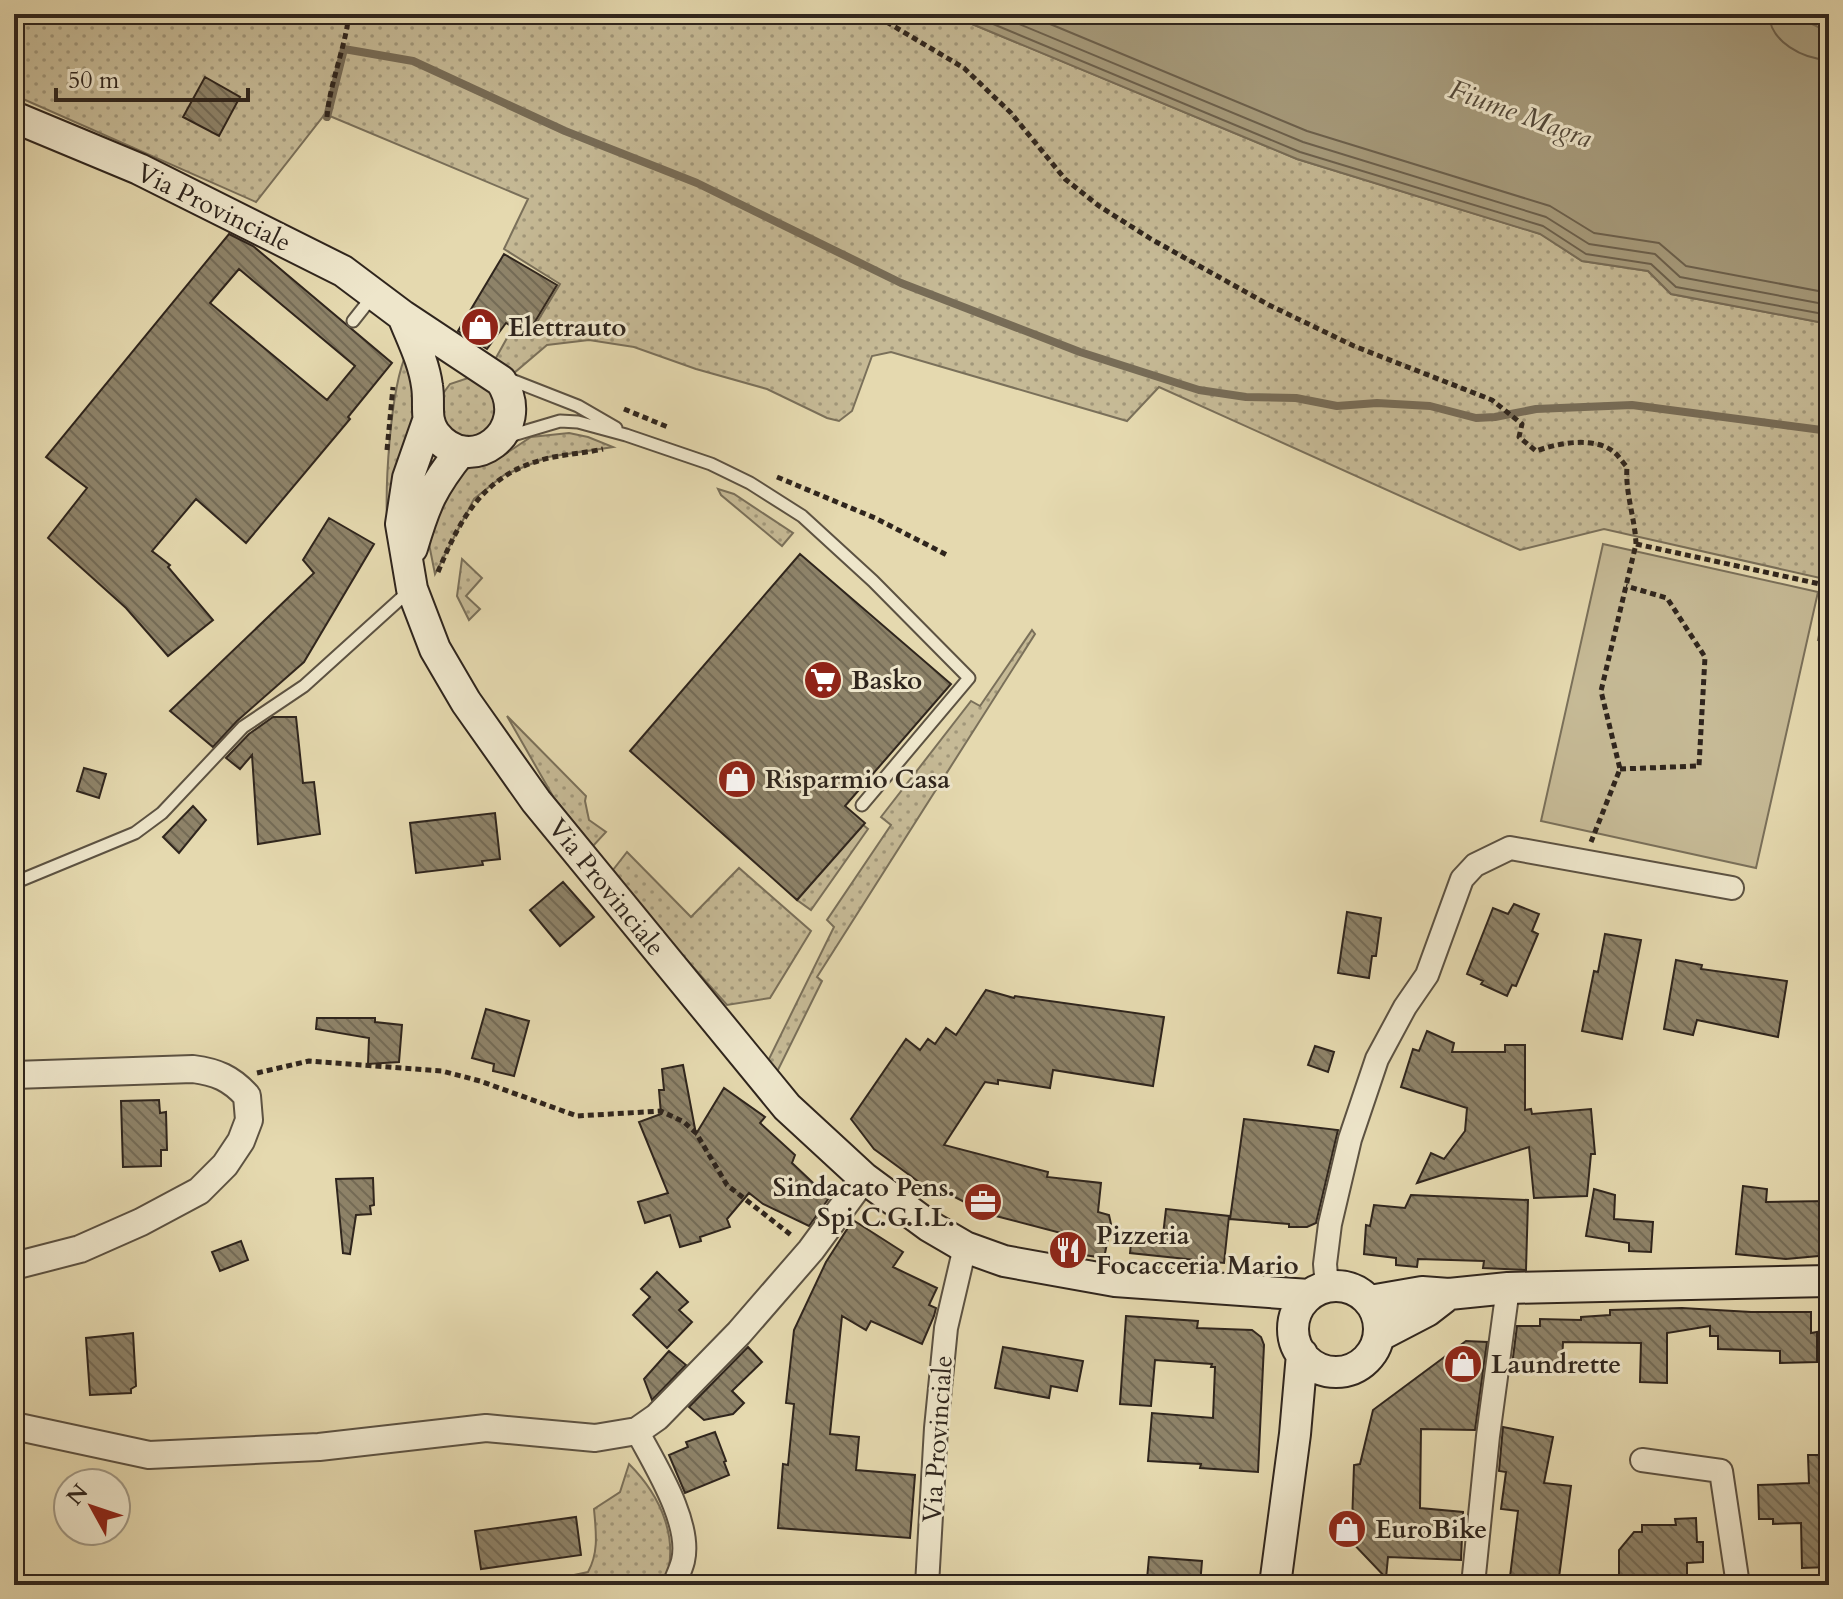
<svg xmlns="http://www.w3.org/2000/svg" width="1843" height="1599" viewBox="0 0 1843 1599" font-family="Cardo,serif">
<defs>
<pattern id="grass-dots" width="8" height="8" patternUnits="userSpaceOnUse" patternTransform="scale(2)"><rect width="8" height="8" fill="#c6ba96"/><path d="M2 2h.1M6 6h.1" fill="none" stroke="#a1977a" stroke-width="1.8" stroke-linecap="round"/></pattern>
<pattern id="building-back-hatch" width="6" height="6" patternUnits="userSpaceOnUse" patternTransform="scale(2)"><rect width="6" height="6" fill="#8e8369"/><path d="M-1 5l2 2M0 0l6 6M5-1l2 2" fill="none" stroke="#746b56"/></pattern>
</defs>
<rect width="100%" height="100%" fill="#e5d9af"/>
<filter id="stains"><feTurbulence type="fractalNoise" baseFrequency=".0025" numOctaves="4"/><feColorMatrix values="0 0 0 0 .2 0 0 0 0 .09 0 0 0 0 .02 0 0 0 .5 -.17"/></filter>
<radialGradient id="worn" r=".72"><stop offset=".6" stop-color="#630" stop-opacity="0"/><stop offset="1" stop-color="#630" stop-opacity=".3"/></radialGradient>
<!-- grass -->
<path fill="url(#grass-dots)" stroke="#7a705a" stroke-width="2" d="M14,14H948L1297,159L1541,234L1582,261L1648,271L1671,294L1829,324V580L1604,529L1520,550L1159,387L1127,421L891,352L872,356L852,411L839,421L827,418L767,389L696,369L634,347L589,340L547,345L514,373L492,365L512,329L528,337L560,284L504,249L528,199L325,114L256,202L14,95Z
M407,352C427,410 402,476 388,533C384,492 390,388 407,352Z
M468,378L487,383L501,407L483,439L447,434L439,399L450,384Z
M569,433L588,437L613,447L548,457L504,475L474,499L435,574L428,539L436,501L461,468L499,458L531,437Z
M718,489L734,494L793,533L782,546L721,495Z
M462,559L482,578L466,596L480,609L469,620L457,596Z
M1829,586V644L1818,640Z
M1032,630L1035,634L817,977L822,981L774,1078L765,1067L834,927L827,920L891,825L881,817L971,701L980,706Z
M507,716L586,796L585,801L589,820L606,832L593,846L554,798Z
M862,824L868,829L811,910L797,900Z
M627,852L691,917L739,868L811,931L770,998L727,1005L668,939L613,870Z
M629,1464C661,1496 681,1540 664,1585H541V1582L588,1572C599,1552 596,1532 594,1509L620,1492Z"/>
<!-- garden -->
<path fill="#c6ba96" stroke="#7a705a" stroke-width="2" d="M1603,544L1818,592L1756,868L1541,821Z"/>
<!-- water -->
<path fill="#a79c7d" stroke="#776c57" stroke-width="2" d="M948,14H1791L1829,32V324L1671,294L1648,271L1582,261L1540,234L1297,159Z"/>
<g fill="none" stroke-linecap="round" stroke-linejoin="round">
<!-- shore -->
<path stroke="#6b604d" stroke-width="2" d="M969,14L1300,152L1543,226L1586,254L1651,264L1676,287L1829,315
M995,14L1303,142L1546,217L1589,244L1655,254L1680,277L1829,305
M1026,14L1307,131L1550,206L1594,233L1659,243L1686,266L1829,293
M1769,14C1770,42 1803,59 1829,60"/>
<!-- stream -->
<path stroke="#776c57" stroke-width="8" d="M327,117L344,49L413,61L565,131L697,183L901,283L1080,352L1199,390L1246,397L1296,398L1337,406L1377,403L1430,406L1476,418L1495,417L1536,409L1632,405L1829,431"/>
</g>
<!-- building -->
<path fill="url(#building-back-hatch)" stroke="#2f251d" stroke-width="2" fill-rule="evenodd" d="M205,77L240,97L219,136L183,117Z
M229,234L253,246L392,363L348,417L350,419L246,543L196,499L152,551L170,565L168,567L213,620L168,656L126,608L48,538L87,488L46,457ZM239,269L355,366L327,400L210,303Z
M504,254L557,285L527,335L506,323L487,349L458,331Z
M329,518L374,544L304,662L237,721L213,747L170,711L314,573L303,560Z
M800,554L951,684L845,806L865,823L797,900L630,751Z
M273,717H296L303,783L314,782L320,834L258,844L252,755L240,769L226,758L249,734Z
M84,768L106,774L99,798L77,791Z
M193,806L206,820L179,853L163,837Z
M495,813L500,859L482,861L483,865L416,873L410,823Z
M563,882L594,917L560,946L530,910Z
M1514,904L1539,914L1532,931L1538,934L1516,986L1512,985L1507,996L1481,984L1483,981L1467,974L1493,908L1508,914Z
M1347,912L1381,918L1376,956H1372L1369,978L1338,973Z
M1605,934L1641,940L1622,1039L1582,1031L1594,971L1598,972Z
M1676,960L1702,965L1701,969L1787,981L1778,1037L1697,1020L1693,1035L1664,1029Z
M986,990L1014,998L1015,996L1164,1017L1153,1086L1053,1070L1050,1088L998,1080V1084L985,1082L944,1145L1048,1172L1047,1177L1101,1183L1098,1212L1109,1215L1111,1224L1104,1258L1058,1251L1061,1233L988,1214L943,1191L938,1196L874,1149L851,1119L906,1039L920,1050L928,1039L935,1044L946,1028L956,1035Z
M486,1009L529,1021L514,1076L493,1071L494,1064L472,1058Z
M317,1018H375V1022L402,1025L399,1062L368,1064L369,1038L316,1029Z
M1427,1031L1454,1043L1452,1052H1505V1045H1525V1110L1531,1109L1532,1114L1591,1109L1595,1154H1591L1587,1196L1534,1198L1529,1147L1417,1183L1431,1153L1444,1159L1465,1131L1467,1108L1401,1087L1413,1049L1419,1051Z
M1315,1046L1334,1052L1328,1072L1308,1065Z
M683,1065L696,1134L724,1088L765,1117L760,1123L795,1155L792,1163L829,1198L809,1226L763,1204L749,1193L727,1219L730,1227L700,1237L701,1241L680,1247L670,1215L645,1223L638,1202L668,1193L639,1122L661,1114L659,1090H664L662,1069Z
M159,1100L160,1113L166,1112L167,1150H161V1166L123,1167L121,1101Z
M1244,1119L1338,1130L1316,1223L1307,1227H1289V1224L1230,1219Z
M373,1178L374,1205L370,1206L371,1214L356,1215L350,1254L343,1253L336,1179Z
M1743,1186L1767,1189L1766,1202L1829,1201V1255L1786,1259L1736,1254Z
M1594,1189L1615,1195L1614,1219L1653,1222L1651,1252L1629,1251V1243L1586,1236Z
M1411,1195L1528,1200L1526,1270L1483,1268L1484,1261L1418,1259L1417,1267L1396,1265V1258L1364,1254L1366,1225L1370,1226L1374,1205L1405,1208Z
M1166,1209L1229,1216L1224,1263L1130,1253L1132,1232L1163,1235Z
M853,1220L903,1252L893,1267L937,1288L929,1305L936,1308L934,1316L922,1344L871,1321L866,1330L842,1316L830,1434L859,1437L856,1470L915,1475L910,1538L778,1528L783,1464L788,1465L794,1404L786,1403L794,1330L826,1262Z
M241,1241L248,1260L220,1271L212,1252Z
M657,1272L688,1302L679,1310L692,1322L667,1348L633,1315L650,1297L641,1289Z
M1682,1308L1751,1312H1811V1333L1817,1332V1362L1780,1363V1351L1718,1349V1336H1710V1326L1667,1333V1383L1640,1382L1641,1343L1563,1342L1562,1368L1512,1365L1517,1326H1540V1319L1581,1320V1317L1610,1315V1310Z
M1126,1316L1198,1321L1197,1328L1252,1330L1261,1337L1264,1345L1258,1472L1200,1468L1201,1464L1148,1461L1152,1413L1213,1418L1215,1367H1211L1212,1364L1155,1360L1151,1406L1120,1404Z
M133,1333L136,1386L131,1389V1393L90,1395L86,1338Z
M1466,1341L1487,1342L1475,1430L1421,1429L1420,1508L1463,1512L1461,1560L1388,1557L1386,1578L1347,1537L1356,1528L1352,1524L1354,1465L1360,1464L1373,1410Z
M748,1347L762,1362L732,1391L744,1403L733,1414L704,1420L689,1407Z
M1003,1347L1083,1361L1077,1391L1051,1386L1049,1398L995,1388Z
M669,1351L686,1365L652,1400L644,1379Z
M1503,1427L1553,1437L1544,1483L1571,1486L1558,1585H1509L1518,1511L1501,1509L1506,1472L1499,1471Z
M715,1432L726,1461L724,1462L729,1475L685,1493L669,1455L688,1447L686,1442Z
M1808,1455H1829V1567L1802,1568L1801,1523L1773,1524V1519H1759L1758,1485L1809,1483Z
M576,1517L581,1555L481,1569L475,1531Z
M1696,1518L1697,1542H1703V1562L1687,1563V1585H1647V1578H1619V1550L1634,1532H1642V1525H1676L1675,1519Z
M1149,1557L1202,1561L1200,1585H1151V1580L1147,1579Z"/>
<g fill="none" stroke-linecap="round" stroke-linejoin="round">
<defs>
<path id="service" d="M353,321L372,297
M504,377L578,406L616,428
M506,437L560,421L578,422L626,435L711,464L750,483L802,516L873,581L969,678L862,805
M14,883L135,833L162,813L243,727L304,686L408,592"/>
<path id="minor" d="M1327,1287L1325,1264L1330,1224L1350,1139L1377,1059L1405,1007L1427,975L1462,879L1475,865L1510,848L1732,888
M637,1431C655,1465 692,1523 683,1561C681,1569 677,1577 674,1585
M1642,1460L1721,1471L1738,1585
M927,1585L936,1428L946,1328L965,1247
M1473,1585L1488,1436L1508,1288"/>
<path id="tertiary" d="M14,1075L193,1069C216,1072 231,1078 247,1096L249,1120L241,1141L225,1165L199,1191L141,1222L80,1249L14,1266
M14,1426L149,1455L319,1447L486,1428L595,1438L637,1431L657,1417L739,1333L811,1250L864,1178"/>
<path id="secondary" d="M14,117L139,169L343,271L403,316L501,381C534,431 470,479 435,434C424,419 430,404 427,386C424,362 412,339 403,316
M428,421L408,478L401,524L412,589L435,649L466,702L536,801L787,1107L864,1178L929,1226L965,1247L1004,1261L1115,1281L1309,1295
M412,548C425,504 432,487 461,451
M1293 1329a43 43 0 1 1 86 0a43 43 0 1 1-86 0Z
M1370,1301L1422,1292L1449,1294L1508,1288L1829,1281
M1379,1336L1427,1311L1449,1294
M1275,1585L1295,1434L1302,1354"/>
</defs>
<!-- service casing -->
<use href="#service" stroke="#5c5242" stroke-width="15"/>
<!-- minor casing -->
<use href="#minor" stroke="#5c5242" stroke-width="26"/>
<!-- tertiary casing -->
<use href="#tertiary" stroke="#5c5242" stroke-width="30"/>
<!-- secondary casing -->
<use href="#secondary" stroke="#2f251d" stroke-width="34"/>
<!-- path -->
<path stroke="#2f251d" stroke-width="5" stroke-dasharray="6 4" stroke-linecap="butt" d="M868,14L885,21L964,68L1011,113L1065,179L1099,206L1151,239L1269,305L1354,346L1492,400L1522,424L1519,437L1536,451C1558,443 1594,436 1614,452C1619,456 1623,463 1627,467C1625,493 1635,518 1636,544L1601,691L1620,769L1591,842
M327,117C330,82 345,49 349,14
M624,409L670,428
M387,450L393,387
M777,477L875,518L949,556
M1636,544L1829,586
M438,572C461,516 485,473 549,458C567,454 585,453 603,449
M1620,769L1699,766L1705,657L1667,598L1626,586
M257,1073L309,1061L442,1071L480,1081L577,1116L661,1111L684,1122L696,1133L727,1185L791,1235"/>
<!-- service -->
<use href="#service" stroke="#eee6cb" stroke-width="11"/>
<!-- minor -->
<use href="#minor" stroke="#eee6cb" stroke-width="22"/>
<!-- tertiary -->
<use href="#tertiary" stroke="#eee6cb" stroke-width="26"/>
<!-- secondary -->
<use href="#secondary" stroke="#eee6cb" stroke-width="30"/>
</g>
<!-- icons -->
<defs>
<symbol id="shop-disc" viewBox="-11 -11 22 22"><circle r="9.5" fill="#8f2418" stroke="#eee6cb"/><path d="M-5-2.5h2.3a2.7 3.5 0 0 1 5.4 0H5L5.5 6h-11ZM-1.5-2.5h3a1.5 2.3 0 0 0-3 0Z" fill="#fff"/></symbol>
<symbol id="supermarket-disc" viewBox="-11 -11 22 22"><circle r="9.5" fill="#8f2418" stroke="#eee6cb"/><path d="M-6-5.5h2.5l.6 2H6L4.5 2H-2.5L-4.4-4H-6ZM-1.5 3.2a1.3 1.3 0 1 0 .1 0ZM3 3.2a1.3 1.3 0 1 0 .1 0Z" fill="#fff"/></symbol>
<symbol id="office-disc" viewBox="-11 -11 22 22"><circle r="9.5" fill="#8f2418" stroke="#eee6cb"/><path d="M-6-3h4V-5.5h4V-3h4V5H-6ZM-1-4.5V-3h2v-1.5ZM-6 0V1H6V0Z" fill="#fff"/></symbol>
<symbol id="restaurant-disc" viewBox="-11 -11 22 22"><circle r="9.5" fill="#8f2418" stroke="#eee6cb"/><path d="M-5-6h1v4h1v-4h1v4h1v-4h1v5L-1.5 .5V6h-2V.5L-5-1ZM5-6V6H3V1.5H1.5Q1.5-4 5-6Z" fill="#fff"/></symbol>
</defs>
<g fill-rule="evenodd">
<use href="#shop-disc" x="458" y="305" width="44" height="44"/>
<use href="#supermarket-disc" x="801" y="658" width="44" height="44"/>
<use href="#shop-disc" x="715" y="757" width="44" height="44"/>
<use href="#office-disc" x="961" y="1180" width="44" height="44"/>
<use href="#restaurant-disc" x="1046" y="1228" width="44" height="44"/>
<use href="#shop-disc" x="1441" y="1342" width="44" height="44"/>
<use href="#shop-disc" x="1325" y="1507" width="44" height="44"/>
</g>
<g text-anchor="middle" stroke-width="6" stroke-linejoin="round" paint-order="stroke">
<!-- street labels -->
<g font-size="26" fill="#2f251d" stroke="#eee6cb">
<text transform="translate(214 207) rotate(26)" y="9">Via Provinciale</text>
<text transform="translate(607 887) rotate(51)" y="9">Via Provinciale</text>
<text transform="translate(937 1439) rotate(-86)" y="9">Via Provinciale</text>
</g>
<!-- poi labels -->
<g font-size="26" font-weight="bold" fill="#2f251d" stroke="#eee6cb" text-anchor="start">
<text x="508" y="336">Elettrauto</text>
<text x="851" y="689">Basko</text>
<text x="765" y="788">Risparmio Casa</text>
<text x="955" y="1196" text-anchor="end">Sindacato Pens.<tspan x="955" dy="30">Spi C.G.I.L.</tspan></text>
<text x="1096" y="1244">Pizzeria<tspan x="1096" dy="30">Focacceria Mario</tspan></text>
<text x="1491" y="1373">Laundrette</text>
<text x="1375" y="1538">EuroBike</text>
</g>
<!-- water labels -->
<g font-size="28" font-style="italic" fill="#53493a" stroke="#eee6cb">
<text transform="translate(1521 113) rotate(20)" y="10">Fiume Magra</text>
</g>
</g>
<!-- margin -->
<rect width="1843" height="1599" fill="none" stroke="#e5d9af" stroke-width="48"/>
<rect x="16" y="16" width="1811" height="1567" fill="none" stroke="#2f251d" stroke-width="4"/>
<rect x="24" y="24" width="1795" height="1551" fill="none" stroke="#2f251d" stroke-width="2"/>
<!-- north arrow -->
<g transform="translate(92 1507) rotate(310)"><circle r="38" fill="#eee6cb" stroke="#a29985" stroke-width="2"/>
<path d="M0-6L14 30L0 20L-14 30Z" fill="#8f2418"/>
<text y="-12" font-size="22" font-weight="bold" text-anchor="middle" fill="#2f251d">N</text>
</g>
<!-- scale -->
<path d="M56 88v12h192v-12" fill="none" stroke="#2f251d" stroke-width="4"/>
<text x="68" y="88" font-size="24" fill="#2f251d" stroke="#eee6cb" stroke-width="6" paint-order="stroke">50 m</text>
<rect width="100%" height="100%" filter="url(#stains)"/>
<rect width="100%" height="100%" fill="url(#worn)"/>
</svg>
